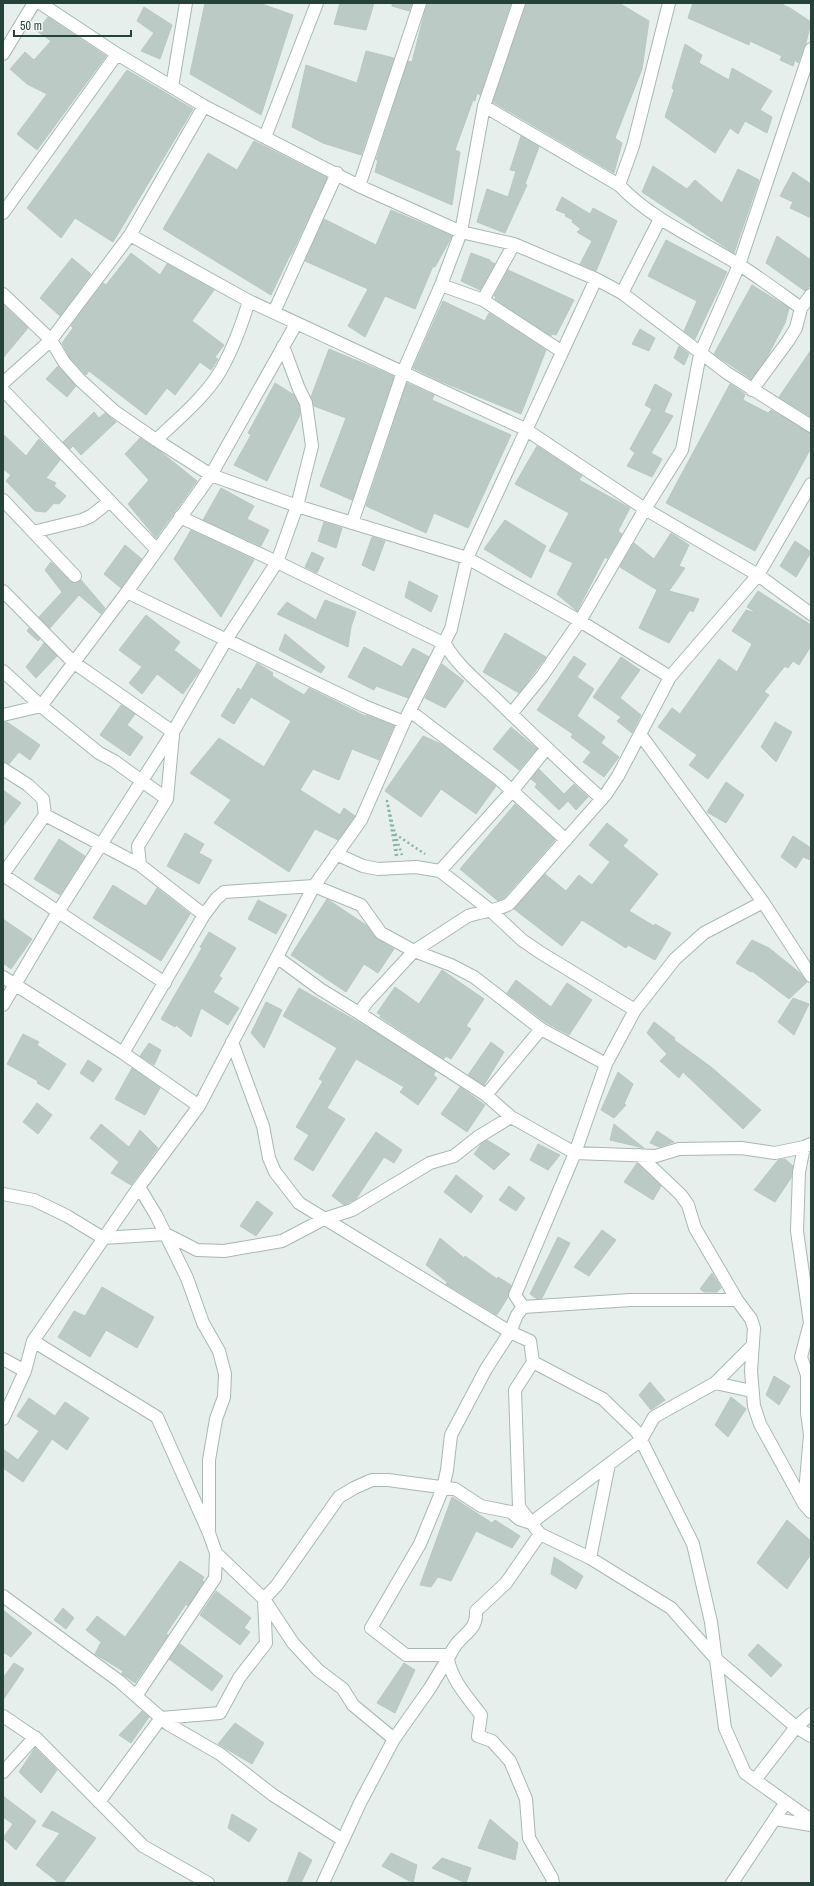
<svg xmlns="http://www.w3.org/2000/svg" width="814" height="1886" viewBox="0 0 814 1886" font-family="'Archivo Narrow',sans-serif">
<rect width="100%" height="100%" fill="#e6efeb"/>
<!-- building -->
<path fill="#bbcac4" stroke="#b8c9c2" d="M205,3H259L293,15L261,115L190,74Z
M340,3H374L366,30L334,24Z
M392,3H412L409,11L392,6Z
M427,3H511L480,95L477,93L475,101L473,100L455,150L460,152L452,205L375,172L378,160H376L408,61L412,62Z
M526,3H619L649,21L642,69L615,138L622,143L614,173L493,102Z
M693,3H784L783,5L790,8L811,22L806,43L798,63L795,60L793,66L780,60L782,56L750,41L749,45L688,18Z
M144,7L172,25L160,59L141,51L154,33L137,21Z
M48,17L106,56L37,150L17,134L47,94L27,84L10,69L25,52L34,60L51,41L37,31Z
M685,44L702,55L699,63L729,80L732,68L772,91L760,110L772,117L767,133L745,121L738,134L730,128L715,153L665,117L674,90L672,88Z
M366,51L394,58L361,155L323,143L292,127L306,65L357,83Z
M127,70L193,109L113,242L75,218L61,238L27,208Z
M521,136L539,147L525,184L527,185L505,233L477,222L487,189L508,197L516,171L510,170Z
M254,141L327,178L291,255H290L271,295L163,229L208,153L237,170Z
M653,166L687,189L695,180L722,203L738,169L759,180L734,253L642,192Z
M793,172L811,184V218L790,208L793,202L780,196Z
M562,197L590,214L593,208L617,221L596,271L580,264L592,241L577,232L581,229L572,222L573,220L565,216L566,214L556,210Z
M391,210L452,236L435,267L433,266L415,309L385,296L365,337L348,326L368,289L305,261L324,219L376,245Z
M777,236L811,260V285L805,291L766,263Z
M666,240L727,272L695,339L684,331L697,301L648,276Z
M131,253L160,275L167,264L214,290L192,321L224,345L215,357L218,359L211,370L200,362L175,395L167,388L146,415L89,371L86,375L70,358L62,343L73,328L71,326L103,283L106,285Z
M471,253L490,260V261L495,264L480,290L461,281Z
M72,258L91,274L60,316L40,298Z
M508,270L574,300L556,335L552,334L551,336L495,299L496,297L494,296Z
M752,285L789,308L785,323L766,359L751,379L714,354Z
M443,301L485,321L489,313L546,350L521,414L440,381L413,368Z
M3,304L28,328L3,358Z
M640,329L655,338L649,351L632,344Z
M679,346L689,354L684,365L674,358Z
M329,349L394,376L352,500L320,486L346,418L314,406L311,397Z
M811,350V417L779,397Z
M58,366L76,386L67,397L46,379Z
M275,383L294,395L299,405L300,415L267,481L234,465L251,435L248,433Z
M407,383L434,395L432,400L511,435L468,528L434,513L426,533L366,506Z
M655,384L672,394L664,412L673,416L651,453L662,459L652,477L627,466L635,453L630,449L652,409L645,405Z
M730,384L745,394L743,400L768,413L771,410L811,433V448L755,551L666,503Z
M94,412L99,418L105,413L116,422L81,455L73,446L70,449L63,442Z
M3,434L26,456L39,439L60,460L46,478L56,483L54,486L66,496L59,504L54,503L46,512L35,511L6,481L11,475L3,469Z
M140,438L161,452L197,481L156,538L128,504L149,480L125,454Z
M537,446L582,476L579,480L630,508L618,531L622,534L607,559L605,557L577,611L557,594L573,563L549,551L569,513L515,484Z
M221,488L254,506L247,519L269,530L261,546L203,520Z
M505,520L546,546L531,578L484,549Z
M324,522L342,528L336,548L318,541Z
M191,530L254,560L221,617L174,559Z
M671,533L689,545L679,566L685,568L669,591L699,599L693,612L690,610L669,643L639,628L657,590L620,567L634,543L654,559Z
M372,537L385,541L374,571L362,565Z
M795,541L811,552L796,577L780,566Z
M125,545L142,559L121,588L104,574Z
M312,552L324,558L317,573L305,567Z
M51,562L73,583H77L81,580L105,608L101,614L79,595L50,628L39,617L62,592L45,570Z
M409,581L438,596L431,612L405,597Z
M758,591L811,625V646L799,665L793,661L788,668L785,666L764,692L769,695L708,779L689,765L697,755L658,727L672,708L680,714L719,659L737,672L752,644L732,631L746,610L757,613L747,607Z
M325,600L356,612L351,627L348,647L277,614L287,602L316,620Z
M146,615L180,642L174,650L200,670L183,694L157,674L142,694L129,683L142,667L119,650Z
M29,628L40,639L38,641L27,631Z
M505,633L546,657L519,693L483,672Z
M285,634L325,667L321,673L279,650Z
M44,643L57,656L36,678L26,667Z
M364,647L402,667L413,648L429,657L408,698L376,686L374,690L348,677Z
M574,656L586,664L577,677L594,689L577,716L605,737L601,743L619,757L604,777L583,762L591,752L571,737L573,734L537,710Z
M621,657L640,670L620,698L641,715L632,733L617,721L621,717L593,697Z
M257,663L273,673L272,676L304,695L309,688L365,716L366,715L394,726L379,760L352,749L339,780L313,769L300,790L340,815L344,808L355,816L338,840L315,829L289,872L214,823L231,800L190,773L219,738L264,767L291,721L251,697L234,724L221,716L238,688L241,690Z
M442,664L464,681L445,708L425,698Z
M121,705L135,714L127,725L143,737L130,756L100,735Z
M3,722H7L40,745L30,760L19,752L9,764L3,762Z
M775,722L792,732L776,762L761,747Z
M511,727L537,749L519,770L493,749Z
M423,736L441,744L496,786L476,814L441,789L421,817L385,791Z
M539,769L564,794L574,784L588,797L576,810L568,801L559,810L535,787L537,784L531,779Z
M726,782L744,795L726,823L707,812Z
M3,790L21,803L3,826Z
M515,804L555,840L504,898L498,901L460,869Z
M607,823L628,840L623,846L658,874L629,911L654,926L655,924L671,933L655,960L628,945L626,948L582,920L562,946L514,909L545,874L566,891L579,875L592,885L610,862L589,845Z
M185,833L204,844L199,853L212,860L199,884L167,866Z
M793,836L811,848V860L803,857L796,868L781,857Z
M59,839L85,856L60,895L34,879Z
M113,885L146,906L157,888L190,914L161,961L93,918Z
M327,899L366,925L377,939L394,949L378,973L364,964L346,992L291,955Z
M258,900L287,915L276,934L248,919Z
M3,919L32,939L11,969L3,963Z
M209,932L236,948L219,976L222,978L213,992L239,1008L228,1025L201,1008L191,1037L176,1025L175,1027L161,1019L202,948L200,947Z
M752,940L769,948L800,973L807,982L789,999L752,971L751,972L736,963Z
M442,970L484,999L466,1026L471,1029L451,1059L446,1056L444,1059L380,1017L381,1015L377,1013L395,987L419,1004Z
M516,980L551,1007L567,983L592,1000L569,1035L545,1022L507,993Z
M299,988L372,1030L436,1071L433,1075L437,1078L418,1105L400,1092L404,1087L356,1059L327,1108L345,1119L313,1171L294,1159L309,1135L296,1127L323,1081L319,1079L337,1048L283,1016Z
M793,998L809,1004L794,1035L778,1022Z
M266,1002L282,1010L264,1048L251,1033Z
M654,1022L675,1038L674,1040L711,1067L761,1110L743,1129L683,1072L679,1078L660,1061L667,1054L647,1033Z
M23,1034L39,1042L37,1045L66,1064L49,1090L37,1083L38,1081L7,1064Z
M491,1042L504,1052L484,1085L468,1075Z
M149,1043L161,1050L154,1065L140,1056Z
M88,1060L102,1069L93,1082L80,1073Z
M132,1068L160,1088L145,1115L115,1099Z
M618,1072L633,1084L624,1104L626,1105L614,1118L601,1110Z
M460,1087L485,1105L467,1132L441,1114Z
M37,1103L52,1115L38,1134L23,1122Z
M101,1124L129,1147L140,1130L158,1148L131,1185L111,1173L119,1162L90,1138Z
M614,1124L644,1148L610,1140Z
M657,1131L674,1142L659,1147L650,1143Z
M376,1132L402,1150L394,1163L384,1157L356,1199L344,1205L332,1196Z
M487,1140L510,1154L494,1170L474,1154L482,1143Z
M538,1144L560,1155L548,1170L530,1160Z
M785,1159L793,1166L791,1178L775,1202L754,1190L778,1160Z
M637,1163L661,1186L653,1200L624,1182Z
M456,1175L483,1196L471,1213L444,1192Z
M509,1186L525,1198L516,1211L499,1200Z
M257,1201L273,1213L256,1236L240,1226Z
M602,1230L616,1240L589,1276L574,1267Z
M558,1237L570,1243L542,1298L537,1299L530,1294Z
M440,1238L464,1258L465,1256L497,1279L498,1277L511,1285L508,1297L497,1315L446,1284L447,1282L426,1265Z
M712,1273L721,1288L717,1292H704L700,1289Z
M102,1287L154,1317L137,1348L106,1330L90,1357L58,1337L74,1311L85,1316Z
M774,1376L790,1386L779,1405L766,1395Z
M650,1382L665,1400L651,1410L639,1395Z
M731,1397L746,1409L728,1437L715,1425Z
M29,1398L55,1416L65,1402L89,1418L67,1450L52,1439L23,1482L3,1468V1449L18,1460L39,1431L17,1416Z
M452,1497L492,1523L495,1520L520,1536L512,1548L476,1531L451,1581L438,1577L431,1587L420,1585Z
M787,1520L811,1541V1554L787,1589L757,1563Z
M554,1557L583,1576L576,1589L551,1574Z
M180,1561L204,1577L202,1580L204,1582L188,1606L186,1604L166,1634L168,1635L135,1683L122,1674L123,1671L95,1654L101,1642L86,1630L97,1616L125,1637Z
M216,1591L251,1618L244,1628L250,1632L240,1645L200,1615Z
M63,1608L74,1618L66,1629L54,1620Z
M3,1610L32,1633L11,1657L3,1652Z
M180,1644L223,1676L212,1691L169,1659Z
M758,1644L782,1665L771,1677L748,1655Z
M14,1663L24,1669L3,1700V1678Z
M404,1663L415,1670L395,1713L377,1703Z
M142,1711L149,1717L131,1743L119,1735Z
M235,1723L264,1743L252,1764L218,1744Z
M35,1748L57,1770L41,1793L19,1772Z
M3,1796L36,1821L16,1850L3,1838L13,1824L3,1817Z
M52,1811L96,1838L63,1883H59L36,1865L60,1833L42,1826Z
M232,1814L257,1829L249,1842L228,1828Z
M490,1819L518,1843L515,1860L478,1848Z
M299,1852L312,1860L301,1883H287Z
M391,1853L417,1865L413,1883L382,1866Z
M442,1858L471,1868L466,1883L432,1868Z"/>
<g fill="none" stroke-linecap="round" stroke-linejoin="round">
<defs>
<path id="street" d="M40,3L117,54L204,106L359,186L461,232L514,244L596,279L622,293L727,373L811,426
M3,54L34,3
M172,87L186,3
M484,106L619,185C652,220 698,239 738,264C760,278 780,293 801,308
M265,137L317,3
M619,185L633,146L669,3
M359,186L420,3
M3,213L117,54
M130,235L249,301L525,429L645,509L758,575L811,614
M441,285L483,300L561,351
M622,293L660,219
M3,294L51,340L64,362L80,380L114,411L156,440L211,475L297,506L467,558L580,621L670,677
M483,300L514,244
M274,312L337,173
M3,383L51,340L130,235L204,106
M3,390L157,550
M752,390L788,341L796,328L801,308L811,295
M156,440C176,421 200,401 216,378C231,355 241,327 249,301
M3,500L75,576
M180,517L277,562L445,644C458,667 480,683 499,702C533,735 567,768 602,799
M352,523L403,372L441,285L461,232L484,106L519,3
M33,532L82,520L91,516L110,501
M3,591L73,662L173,732
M127,592L364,706L404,722
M3,671L41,706L99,753L114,761L167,799
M410,711L499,779L566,840
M511,714L542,676L580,621L645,509L682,450L700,354L739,265L811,49
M3,715L41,706L127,592L211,475L296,324
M640,734L763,902L811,976
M3,769L28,785L43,799L45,815L140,865L204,915
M336,854L363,866L378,869L416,867L440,871L490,910L522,940L541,953L635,1010
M140,865L138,846L167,799L173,735
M440,871L512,791L546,749
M3,874L45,815
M3,875L165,983
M278,958L320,989L359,1013L367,1002L414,951L468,916C482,911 497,911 509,904L606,794L618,776L670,677L758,575L811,484
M3,977L123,1053L199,1106
M3,1005L58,912L173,732L226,640L277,562L297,506L312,446L306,403L299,389L283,346
M359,1013L486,1095L511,1117
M232,1042L263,1126L269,1158L275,1172L299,1203L510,1332L486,1369L451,1435L447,1470L443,1488L420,1544L371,1628L406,1655H450L430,1688L394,1739L360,1803L323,1883
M123,1053L204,915L216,899L224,892L314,886L361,905L381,933L414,951L451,965L474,977L541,1029L606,1064
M486,1095L541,1029
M639,1155L681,1195L688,1205L695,1228L737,1300L751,1319L754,1328L751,1371L754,1406L760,1424L804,1504L811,1512
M139,1187L156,1215L187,1278L203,1323L219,1351L225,1374L224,1397L216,1419L209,1460V1530
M3,1194L34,1200L67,1216L103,1238L166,1234L197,1250L224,1251L282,1241L324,1219L352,1210L430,1163L454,1156L478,1137L511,1117L575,1153L656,1156L679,1149L741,1148L775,1153L804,1147L811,1144
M523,1307L631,1300H737
M33,1341L157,1417L209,1533L216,1553L215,1578L136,1696
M3,1359L25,1371
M533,1362L603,1399L637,1432L693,1544L711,1622L725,1728L745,1773L811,1820
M752,1391L715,1383L753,1345
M3,1419L25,1371L33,1341L139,1187L199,1106L314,886L361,820L404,722L451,629L467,558L596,279
M804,1504L810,1435L807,1413V1375L801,1357L810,1323L797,1231L799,1172L804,1147
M540,1534L590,1558L671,1608L716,1659L796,1727L755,1780
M216,1553L264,1599L293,1643L318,1670L343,1689L353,1705L394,1739
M590,1558L609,1464
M3,1596L119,1681L168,1724L220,1754L273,1795L343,1840
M811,1714L796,1727L811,1736
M3,1716L37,1739L143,1846L208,1883
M3,1772L35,1737
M99,1802L161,1718L220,1713L239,1678L266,1643L264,1599L277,1585L339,1497L354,1488L372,1480H388L455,1489L481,1506L511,1512L519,1519L531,1523L641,1440L654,1417L715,1383
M775,1819L811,1825
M553,1883L552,1878L529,1838L526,1799L510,1761L492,1741L478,1736L481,1715C468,1698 451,1679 448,1659C451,1652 455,1645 460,1640C470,1630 477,1626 476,1611L506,1583L540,1534L519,1507L515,1390L533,1362L530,1341L510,1332L517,1315L523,1307L515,1295L575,1153L606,1064L635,1010L675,959L704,933L763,902
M732,1883L786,1802"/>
</defs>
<!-- street casing -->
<use href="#street" stroke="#a8b8b2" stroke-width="14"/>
<!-- path -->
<path stroke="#86b3a5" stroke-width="2.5" stroke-dasharray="2 3" stroke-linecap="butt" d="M395,834L397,856
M395,834L425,854
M396,856L387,801L395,834L402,855"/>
<!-- street -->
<use href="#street" stroke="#fff" stroke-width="12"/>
</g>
<!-- border -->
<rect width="814" height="1886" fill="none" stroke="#24423a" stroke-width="8"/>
<!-- scale -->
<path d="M14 30v6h117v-6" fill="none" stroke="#24423a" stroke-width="2"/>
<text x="20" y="30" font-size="12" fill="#24423a" stroke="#f7fbf9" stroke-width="3" paint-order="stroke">50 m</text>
</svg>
